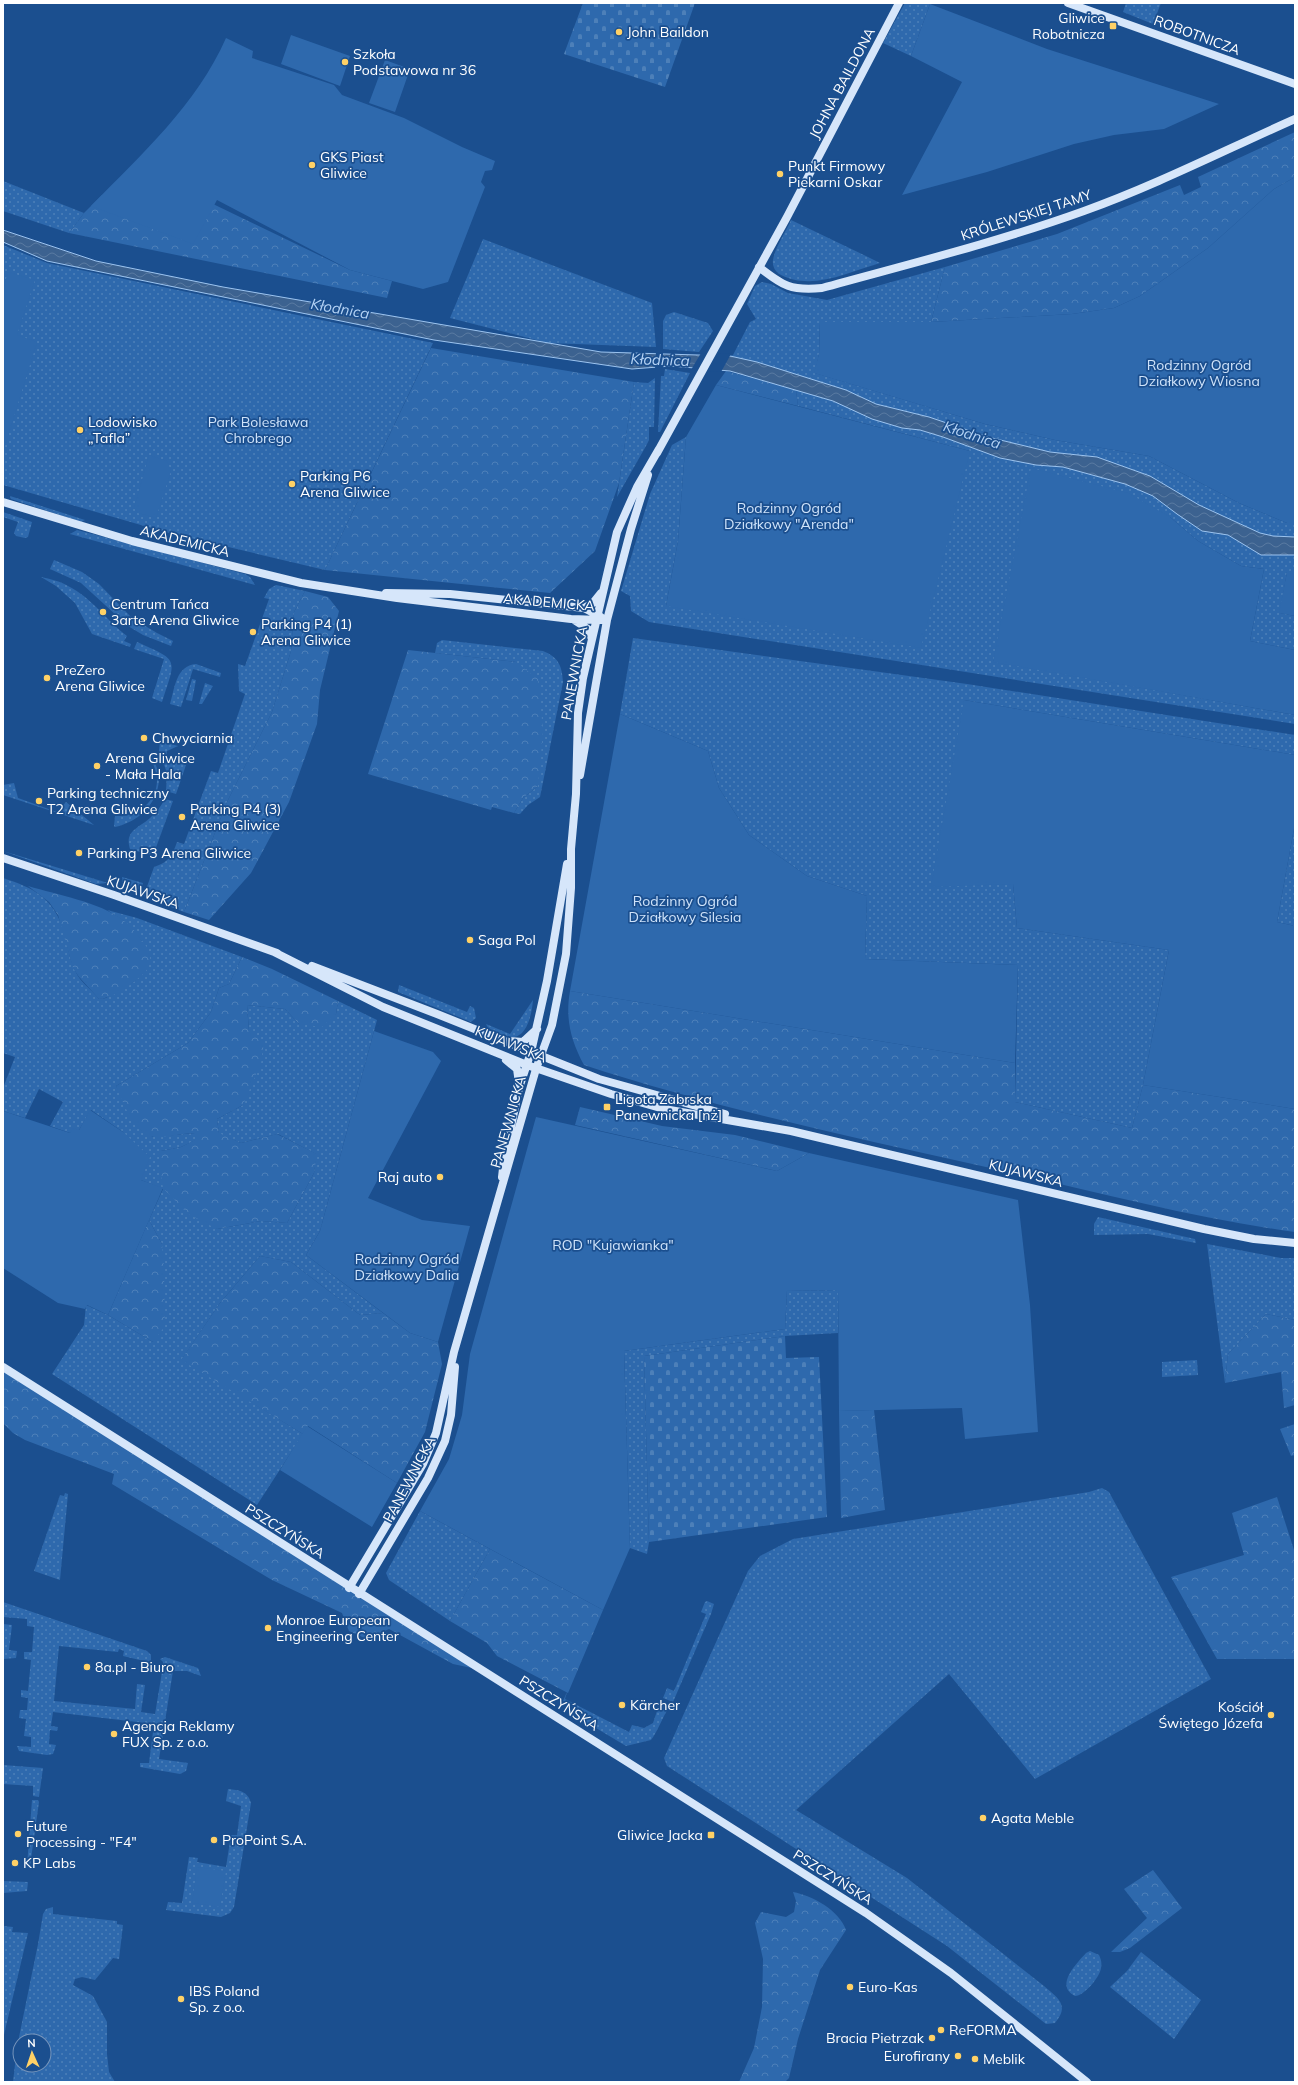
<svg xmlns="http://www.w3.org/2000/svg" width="1298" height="2085" viewBox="0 0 1298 2085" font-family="Mulish,sans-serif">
<defs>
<pattern id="grass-dots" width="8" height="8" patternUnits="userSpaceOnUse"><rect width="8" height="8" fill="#2e69ad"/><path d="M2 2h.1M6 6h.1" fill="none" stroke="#4d80b9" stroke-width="1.8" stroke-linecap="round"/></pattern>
<pattern id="forest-crowns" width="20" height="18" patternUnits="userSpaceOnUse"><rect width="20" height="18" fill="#2e69ad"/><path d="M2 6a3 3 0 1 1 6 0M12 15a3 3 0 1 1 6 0" fill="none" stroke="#4d80b9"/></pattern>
<pattern id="cemetery-stones" width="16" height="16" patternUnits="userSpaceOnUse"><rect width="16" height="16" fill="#2e69ad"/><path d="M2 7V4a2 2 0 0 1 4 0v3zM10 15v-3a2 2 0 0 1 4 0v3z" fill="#4d80b9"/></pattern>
<pattern id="water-waves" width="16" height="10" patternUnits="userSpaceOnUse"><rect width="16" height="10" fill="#3c6290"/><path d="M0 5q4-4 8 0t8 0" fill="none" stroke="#597aa1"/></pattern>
</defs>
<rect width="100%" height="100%" fill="#1b4f8f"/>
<!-- grass -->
<path fill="url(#grass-dots)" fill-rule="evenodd" d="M905,3L930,4L911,56L883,43Z
M1126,3H1161L1153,24L1123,12Z
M3,181L84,213L69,233L3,211Z
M791,220L868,257L880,263C849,272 812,291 781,275C776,272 772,267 773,260C775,247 786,232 791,220Z
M483,239L652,303L656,347L548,343L450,318Z
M3,245L47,263L433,343L325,570L165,532L3,485Z
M945,267L931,322H820L819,354L815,373L985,424L1055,440L1149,456L1239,503L1287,523H1295V537L1273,536L1260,533L1199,505L1150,476L1097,457L1050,452L988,437L929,417L876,404L846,390L730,356L733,355L750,322L756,319L747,304L755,286L762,282L771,284L788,293L827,300Z
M674,312L708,323L713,331L699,352L663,349V321L666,315Z
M665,369L690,373L660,432H658L661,376H664Z
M655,378L654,427H649V440L646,446L617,497L634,382L648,383Z
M796,390L833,401L902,428L920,430L943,437L1000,458L1036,465L1063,467L1125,484L1153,496L1177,514L1214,533L1228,535L1261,555H1295V572H1287L1280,613L1295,616V650L1250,641L1264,569L1241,566L1198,541L1170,517L993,661L1295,715V724L649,622L631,611L630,596L621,591L650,494L672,445L686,437L678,541L666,606L970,451L798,406Z
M10,496L85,520L81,522L11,499Z
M3,512L32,522L28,537L25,538L16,536L14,533L18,522L3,517Z
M77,530L245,574L250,577L255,585L70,534Z
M54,560L82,572L99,584L132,618L157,633L173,641L171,646L143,635L128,626L81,583L50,569Z
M41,577C50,579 60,581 68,586C91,597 107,621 127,636L124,641L131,644L130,647L92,634L75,603L56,586Z
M276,585L305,591L294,612L291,651L272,712L227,802L184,912L145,897L144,895L154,867C169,862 172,856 177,842L184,844L211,771L218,773L245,694L239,691L238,664L245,666L269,599L264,598L269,589Z
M633,638L967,684L1295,735V755L964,700L1013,884L1017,928L1169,950L1143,1085L1132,1128L1015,1102L1018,965L865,959L867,896L807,876L749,835L719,788L708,751L620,714Z
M442,640L543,651C558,657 562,665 563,682L540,797L528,805L520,814L514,813L523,798L538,786L516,662L435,653L437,643Z
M137,642C180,661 176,658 162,702L152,698L164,659L134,649Z
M196,664L221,673L220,677L193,669L181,707L170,704C175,687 176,666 196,664Z
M192,679L196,680L192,701L186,700Z
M205,683L213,686L202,704H199Z
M160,741L178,746L167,751L166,759L186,765L176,794L166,791L167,773L159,751Z
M149,754L152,755C155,763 159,771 159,779C158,804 138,822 115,827L114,826L115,816C137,817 158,802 157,778C156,770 152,761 149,754Z
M14,783L18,798L57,812L66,802L94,825L3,795V785Z
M165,799L173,801L154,853L150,855L130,849C124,830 140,828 151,817C157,812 161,806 165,799Z
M1295,823V926L1277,922Z
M3,851L108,883L96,884Z
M122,877L143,883L141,890L123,884Z
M3,878C34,888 54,898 64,932C68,947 70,963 78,976C83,984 93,991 99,999L106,998L135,981L142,941L124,921L107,910L137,918L242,957L229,984L219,988L211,1012L188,1043L116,1086L141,1130L153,1137L195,1133L196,1140L181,1147L161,1151L217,1229L261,1221L287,1223L314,1173L316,1154L278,1134L241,1143L219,1134L217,1119L243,1105L249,1031L247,1005L285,1009L299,1024L336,1014L338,1001L377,1020L320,1231L306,1255L383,1313L360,1315L291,1262L260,1256L220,1303L182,1359L303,1434L257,1505L52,1374L84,1325L86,1305L108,1315L153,1342L162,1244L149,1220L163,1189L141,1180L123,1132L91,1110L79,1130L70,1133L50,1126L63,1102L39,1089L25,1118L3,1111V1088L15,1057L3,1053Z
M399,985L467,1012L470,1006L474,1008L476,1018L471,1022L398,992Z
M533,1000C532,1012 528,1035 514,1037C506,1038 495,1031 488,1028L486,1024L510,1034Z
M1098,1217L1195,1239L1196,1243L1148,1234L1094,1235V1224Z
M1207,1244L1281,1258H1295V1320L1266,1314L1228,1354L1225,1383Z
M838,1290V1333L785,1336L644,1356L649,1542L647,1554L630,1548L624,1351L785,1329L787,1291Z
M1197,1360L1198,1375L1162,1377V1362Z
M1102,1488L1109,1492L1211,1679L1035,1779L949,1674L796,1810L907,1878L1044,1986C1058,1998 1070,2005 1055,2023L1046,2024L947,1946L667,1766L664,1758L748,1571L760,1556L793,1539L1089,1492Z
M65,1493L68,1494L60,1580L34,1571L60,1495L64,1496Z
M420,1511L490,1549L450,1621L389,1580L386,1573Z
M707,1601L714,1604L711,1614L673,1702L663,1698L667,1688L674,1691L706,1614L701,1612L705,1602Z
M3,1602L147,1651L151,1655V1664L146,1668H142L144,1661L123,1656L124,1651L119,1649L118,1652L59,1646L54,1701L135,1709L137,1684L145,1685L141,1712L155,1714L162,1672L159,1669L158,1665L162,1666L163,1662L160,1659L165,1657L198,1668L201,1676L187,1671H173L159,1759L188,1763L186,1771L180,1774L140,1767V1763H149L154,1724L53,1712L51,1726L58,1727L57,1731L50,1730L49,1744L56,1745L53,1754L47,1755L19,1751L17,1746L31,1747V1737L24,1736L26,1719L19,1718L20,1710H27L28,1698L21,1697V1690L28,1691L31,1660L24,1659V1652H32L34,1627L27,1626V1619L3,1617Z
M3,1624L12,1625L9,1650L17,1651L16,1658L3,1659Z
M567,1692L565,1699L629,1732L632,1725L644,1728L653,1723L660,1702L670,1707C663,1714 659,1730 651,1740L626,1746L581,1719V1713L563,1701Z
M3,1765L43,1768L39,1797L33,1796V1786L3,1784Z
M228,1789C239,1790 248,1791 251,1803L234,1907L230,1913L221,1917L166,1910L168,1902L182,1903L189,1857L198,1858L197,1862L226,1867L231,1835H237L241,1806L226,1801Z
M32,1800H38L39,1802L30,1866H27Z
M3,1881L28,1882L27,1891L3,1893Z
M53,1907V1914L117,1921V1924L123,1925L119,1959L113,1958L95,1980L82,1977L75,1979L73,1985L93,1996L107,2022V2054L109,2072L115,2082H13L17,2047L38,1944L43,1914L46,1909ZM20,2041H44V2065H20Z
M3,1926L13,1927L12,1932L28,1933L3,2039Z
M1090,1951L1099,1955C1101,1959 1102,1963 1101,1968C1100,1977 1084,1996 1075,1996C1054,1986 1077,1963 1086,1953Z
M1141,1952L1201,2000L1174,2039L1110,1987L1127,1971Z"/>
<!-- forest -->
<path fill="url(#forest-crowns)" d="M1295,132V177L1274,189L1208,248L1140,296L1114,308L1072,314L931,322L945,267L1057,234L1180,185L1184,195L1201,187L1198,177Z
M184,190L350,270L392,281L387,298L69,233L84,213L102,195Z
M431,348L634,382L619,483L595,551L550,593L325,570Z
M726,371L796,390L798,406L716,385Z
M305,591L328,597L339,611L320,690L317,724L289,802L251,873L209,920L184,912L227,802L272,712L291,651L294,612Z
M408,650L516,662L538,679L543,731L538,786L523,798L514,813L492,807L491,810L368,774Z
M28,886C58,895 99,902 123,920C132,926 137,935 144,943C152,954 153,966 142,975C131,985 114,998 99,999L79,977L73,968L58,915L49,902Z
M242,957L272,969L338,1001L336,1014L322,1027L299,1024L285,1009L247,1005L249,1031L264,1041L261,1063L243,1105L217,1119L219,1133L241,1143L277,1134L317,1154L314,1173L287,1223L261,1221L217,1229L188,1214L163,1188L160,1169L161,1151L181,1147L195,1140V1133C182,1133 167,1138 154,1137C135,1135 122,1101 116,1086L188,1043L211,1012L219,988L229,984Z
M570,991L1015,1063V1102L1132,1128L1143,1085L1295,1109V1232C1191,1218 1089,1190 986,1167C851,1137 716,1108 584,1065C571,1041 565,1019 570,991Z
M580,1107L662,1126L735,1135L809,1153L777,1171L575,1125Z
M149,1220L162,1244L164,1269L165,1326L153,1342L108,1315Z
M260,1256L291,1262L360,1315L383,1313L410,1333L438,1342L442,1364L425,1432L397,1483L308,1426L303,1434L181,1360L220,1303Z
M1266,1314L1295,1320V1405L1284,1408L1281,1372L1225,1383L1228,1354Z
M3,1367L481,1670L453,1664L389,1629L367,1639L349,1631L342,1613L272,1580L112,1484L114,1474L25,1440L13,1433L3,1423Z
M874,1410L885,1510L841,1518L839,1411Z
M1295,1424V1455L1291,1456L1280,1429Z
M1277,1497L1295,1553V1659H1217L1171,1577L1244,1555L1232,1513Z
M490,1549L603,1610L568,1693L497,1656L487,1643L450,1621Z
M1153,1870L1182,1908L1130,1948L1120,1952H1111L1147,1918L1124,1889Z
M793,1892C813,1896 839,1910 846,1930L820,1970L798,2039L789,2078L785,2082H739L754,2048L762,2007L763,1959L755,1923L761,1912L786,1917L794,1912L796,1901Z"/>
<!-- cemetery -->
<path fill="url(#cemetery-stones)" d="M583,3H695L665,87L564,54Z
M785,1336L786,1358L819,1357L827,1517L649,1542L644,1356Z"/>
<!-- garden -->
<path fill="#2e69ad" d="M930,4L1047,49L1219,104L1164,129L1114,135L1074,144L987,172L902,195L962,82L911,56Z
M291,35L350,56L340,86L281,64Z
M226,38L253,51L252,58L334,85L342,95L404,118L462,147L495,161L492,170L485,171L481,182L485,187L448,282L423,289L350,270L217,200L193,244L91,206C141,155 197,104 226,38Z
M385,60L410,69L395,112L369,103Z
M1295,177V523H1287L1239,503L1149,456L1055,440L985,424L814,373L819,354L820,322H931L1072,314L1114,308L1140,296L1208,248L1274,189Z
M8,272L35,280L17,335L37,342L4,449L3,289Z
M716,385L970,451L921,648L666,606L678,541L686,437Z
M149,455L167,461L171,471L156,518L138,513L134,508Z
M1031,468L1128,493L1170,517L1198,541L1241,566L1264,569L1250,641L1295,650V715L993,662Z
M1287,572H1295V616L1279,613Z
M964,700L1295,755V823L1277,922L1295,926V1109L1143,1085L1169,950L1017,928L1013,884L931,887Z
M620,714L708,751L719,788L749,835L807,876L867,896L865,959L1018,965L1015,1063L570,991Z
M374,1031L433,1052L441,1061L368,1198L422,1220L470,1226L438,1342L410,1333L306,1255L320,1231Z
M90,1110L123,1132L150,1157L141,1180L163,1188L108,1315L87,1305L85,1309L58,1303L3,1268V1111L70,1133L73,1128L79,1130Z
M536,1117L777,1171L809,1153L1018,1200L1030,1305L1038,1432L965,1439L962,1408L839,1411L838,1290L787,1291L785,1329L624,1351L630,1548L603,1610L420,1511L449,1459L462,1415L470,1354Z
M307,1426L397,1483L372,1527L280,1470Z
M197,1867L226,1871L220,1907L192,1903Z"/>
<!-- water -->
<path fill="url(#water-waves)" stroke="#9cc4f0" d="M3,230L96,261L223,287L601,352L730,356L757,362L846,390L876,404L929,417L988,437L1050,452L1097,457L1150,476L1199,505L1260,533L1273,536L1295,537V555H1261L1228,535L1202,531L1177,514L1153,496L1125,484L1063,467L1036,465L1000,458L943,437L920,430L902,428L872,419L833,401L730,371L671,366L632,369L434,340L47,261L3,242Z"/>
<!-- pier -->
<path fill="#1b4f8f" d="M656,351H663V369H655Z
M701,353L730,354H731L721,372L691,370Z"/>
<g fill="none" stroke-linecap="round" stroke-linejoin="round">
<!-- secondary -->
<path stroke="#d6e6fa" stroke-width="8" d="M1068,3L1295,84
M759,267C783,286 791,291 822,288C909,264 998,242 1084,211C1156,185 1225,150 1295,119
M657,453L787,217L899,3
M3,502L132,541L301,583L397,598L571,619L601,620
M386,593L450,594L584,608L601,617
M584,608L593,603L601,593
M574,620L588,629L592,639
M580,775L607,620L631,529L648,475
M3,858L114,895L277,953
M274,952L383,1007L527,1065L611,1094L664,1109L791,1131L1204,1229L1254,1239L1295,1243
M312,966L437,1014L599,1079L725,1114
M509,1041L523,1042L537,1029
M506,1060L517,1069L519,1083
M502,1177L504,1160L519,1088L531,1052L547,981L567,864
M3,1367L866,1913L951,1973L1087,2082
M349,1588L423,1464L436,1433L454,1352L536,1069L552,1025L566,954L571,888V849L576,794L578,713L583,678L617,532L637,487L659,449
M359,1594L428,1478L445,1441L451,1415L455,1367"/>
</g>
<!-- markers -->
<g fill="#ffd166" stroke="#1b4f8f" stroke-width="1.5">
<rect x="1109" y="22" width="8" height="8" rx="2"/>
<circle cx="619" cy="32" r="4"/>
<circle cx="345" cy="62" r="4"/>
<circle cx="312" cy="165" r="4"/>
<circle cx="780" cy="174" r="4"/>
<circle cx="80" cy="430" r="4"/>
<circle cx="292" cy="484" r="4"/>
<circle cx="103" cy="612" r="4"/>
<circle cx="253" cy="632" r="4"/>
<circle cx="47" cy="678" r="4"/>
<circle cx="144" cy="738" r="4"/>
<circle cx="97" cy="766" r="4"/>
<circle cx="39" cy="801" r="4"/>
<circle cx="182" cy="817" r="4"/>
<circle cx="79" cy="853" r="4"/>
<circle cx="470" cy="940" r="4"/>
<rect x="603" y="1103" width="8" height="8" rx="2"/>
<circle cx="440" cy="1177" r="4"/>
<circle cx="268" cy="1628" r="4"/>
<circle cx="87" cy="1667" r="4"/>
<circle cx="622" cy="1705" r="4"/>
<circle cx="1271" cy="1715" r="4"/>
<circle cx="114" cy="1734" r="4"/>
<circle cx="983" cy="1818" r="4"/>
<circle cx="18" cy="1834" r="4"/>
<rect x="707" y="1831" width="8" height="8" rx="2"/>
<circle cx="214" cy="1840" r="4"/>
<circle cx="15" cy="1863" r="4"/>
<circle cx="850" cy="1987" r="4"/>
<circle cx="181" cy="1999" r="4"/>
<circle cx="941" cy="2030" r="4"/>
<circle cx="932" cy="2038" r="4"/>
<circle cx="958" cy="2056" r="4"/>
<circle cx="975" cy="2059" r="4"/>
</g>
<g text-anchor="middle" stroke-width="3.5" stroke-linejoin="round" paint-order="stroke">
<!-- poi labels -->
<g font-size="14" fill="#fff" stroke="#1b4f8f" text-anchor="start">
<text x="1105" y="23" text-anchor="end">Gliwice<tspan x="1105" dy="16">Robotnicza</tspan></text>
<text x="627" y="37">John Baildon</text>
<text x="353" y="59">Szkoła<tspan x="353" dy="16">Podstawowa nr 36</tspan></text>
<text x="320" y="162">GKS Piast<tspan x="320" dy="16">Gliwice</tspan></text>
<text x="788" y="171">Punkt Firmowy<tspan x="788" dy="16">Piekarni Oskar</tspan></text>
<text x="88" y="427">Lodowisko<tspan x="88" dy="16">„Tafla”</tspan></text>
<text x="300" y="481">Parking P6<tspan x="300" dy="16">Arena Gliwice</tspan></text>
<text x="111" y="609">Centrum Tańca<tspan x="111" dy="16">3arte Arena Gliwice</tspan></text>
<text x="261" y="629">Parking P4 (1)<tspan x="261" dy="16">Arena Gliwice</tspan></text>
<text x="55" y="675">PreZero<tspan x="55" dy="16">Arena Gliwice</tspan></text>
<text x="152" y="743">Chwyciarnia</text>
<text x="105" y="763">Arena Gliwice<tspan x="105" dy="16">- Mała Hala</tspan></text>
<text x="47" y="798">Parking techniczny<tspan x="47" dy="16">T2 Arena Gliwice</tspan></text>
<text x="190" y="814">Parking P4 (3)<tspan x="190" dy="16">Arena Gliwice</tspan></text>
<text x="87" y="858">Parking P3 Arena Gliwice</text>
<text x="478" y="945">Saga Pol</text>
<text x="615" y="1104">Ligota Zabrska<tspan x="615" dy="16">Panewnicka [nż]</tspan></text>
<text x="432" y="1182" text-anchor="end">Raj auto</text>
<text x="276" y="1625">Monroe European<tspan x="276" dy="16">Engineering Center</tspan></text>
<text x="95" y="1672">8a.pl - Biuro</text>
<text x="630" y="1710">Kärcher</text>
<text x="1263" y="1712" text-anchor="end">Kościół<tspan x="1263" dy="16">Świętego Józefa</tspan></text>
<text x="122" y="1731">Agencja Reklamy<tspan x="122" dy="16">FUX Sp. z o.o.</tspan></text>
<text x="991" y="1823">Agata Meble</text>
<text x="26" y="1831">Future<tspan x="26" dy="16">Processing - "F4"</tspan></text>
<text x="703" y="1840" text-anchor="end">Gliwice Jacka</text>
<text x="222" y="1845">ProPoint S.A.</text>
<text x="23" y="1868">KP Labs</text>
<text x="858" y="1992">Euro-Kas</text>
<text x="189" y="1996">IBS Poland<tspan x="189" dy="16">Sp. z o.o.</tspan></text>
<text x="949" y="2035">ReFORMA</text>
<text x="924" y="2043" text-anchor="end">Bracia Pietrzak</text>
<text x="950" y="2061" text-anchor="end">Eurofirany</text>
<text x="983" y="2064">Meblik</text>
</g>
<!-- street labels -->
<g font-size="14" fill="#fff" stroke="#1b4f8f">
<text transform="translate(1197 35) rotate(20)" y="5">ROBOTNICZA</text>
<text transform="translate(842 83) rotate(-62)" y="5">JOHNA BAILDONA</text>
<text transform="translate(1026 215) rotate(-18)" y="5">KRÓLEWSKIEJ TAMY</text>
<text transform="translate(185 541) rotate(14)" y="5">AKADEMICKA</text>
<text transform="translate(549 602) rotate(5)" y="5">AKADEMICKA</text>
<text transform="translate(574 673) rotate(-80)" y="5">PANEWNICKA</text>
<text transform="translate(143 892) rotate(19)" y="5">KUJAWSKA</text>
<text transform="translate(511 1044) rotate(22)" y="5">KUJAWSKA</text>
<text transform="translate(508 1122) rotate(-74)" y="5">PANEWNICKA</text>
<text transform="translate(1026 1173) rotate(14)" y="5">KUJAWSKA</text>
<text transform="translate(409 1479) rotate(-62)" y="5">PANEWNICKA</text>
<text transform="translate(285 1531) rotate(32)" y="5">PSZCZYŃSKA</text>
<text transform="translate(559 1703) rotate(32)" y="5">PSZCZYŃSKA</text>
<text transform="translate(833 1877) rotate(32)" y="5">PSZCZYŃSKA</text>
</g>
<!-- park labels -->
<g font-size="14" fill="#cfe3fa" stroke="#1b4f8f">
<text x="1199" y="370">Rodzinny Ogród<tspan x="1199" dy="16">Działkowy Wiosna</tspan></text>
<text x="258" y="427">Park Bolesława<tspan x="258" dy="16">Chrobrego</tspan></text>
<text x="789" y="513">Rodzinny Ogród<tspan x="789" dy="16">Działkowy "Arenda"</tspan></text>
<text x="685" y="906">Rodzinny Ogród<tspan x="685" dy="16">Działkowy Silesia</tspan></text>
<text x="613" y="1250">ROD "Kujawianka"</text>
<text x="407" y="1264">Rodzinny Ogród<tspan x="407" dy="16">Działkowy Dalia</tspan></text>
</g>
<!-- water labels -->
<g font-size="15" font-style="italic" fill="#b5d3f5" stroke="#1b4f8f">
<text transform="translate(340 309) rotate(10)" y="5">Kłodnica</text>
<text transform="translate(660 360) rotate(2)" y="5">Kłodnica</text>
<text transform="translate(972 435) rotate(18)" y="5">Kłodnica</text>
</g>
</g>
<!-- border -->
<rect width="1298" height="2085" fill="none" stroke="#ffffff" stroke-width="8"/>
<!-- north arrow -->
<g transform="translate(32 2053) rotate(357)"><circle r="19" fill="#1b4f8f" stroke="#7695bc"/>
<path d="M0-3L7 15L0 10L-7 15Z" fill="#ffd166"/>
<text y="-6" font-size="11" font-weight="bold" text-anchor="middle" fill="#ffffff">N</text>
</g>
</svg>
